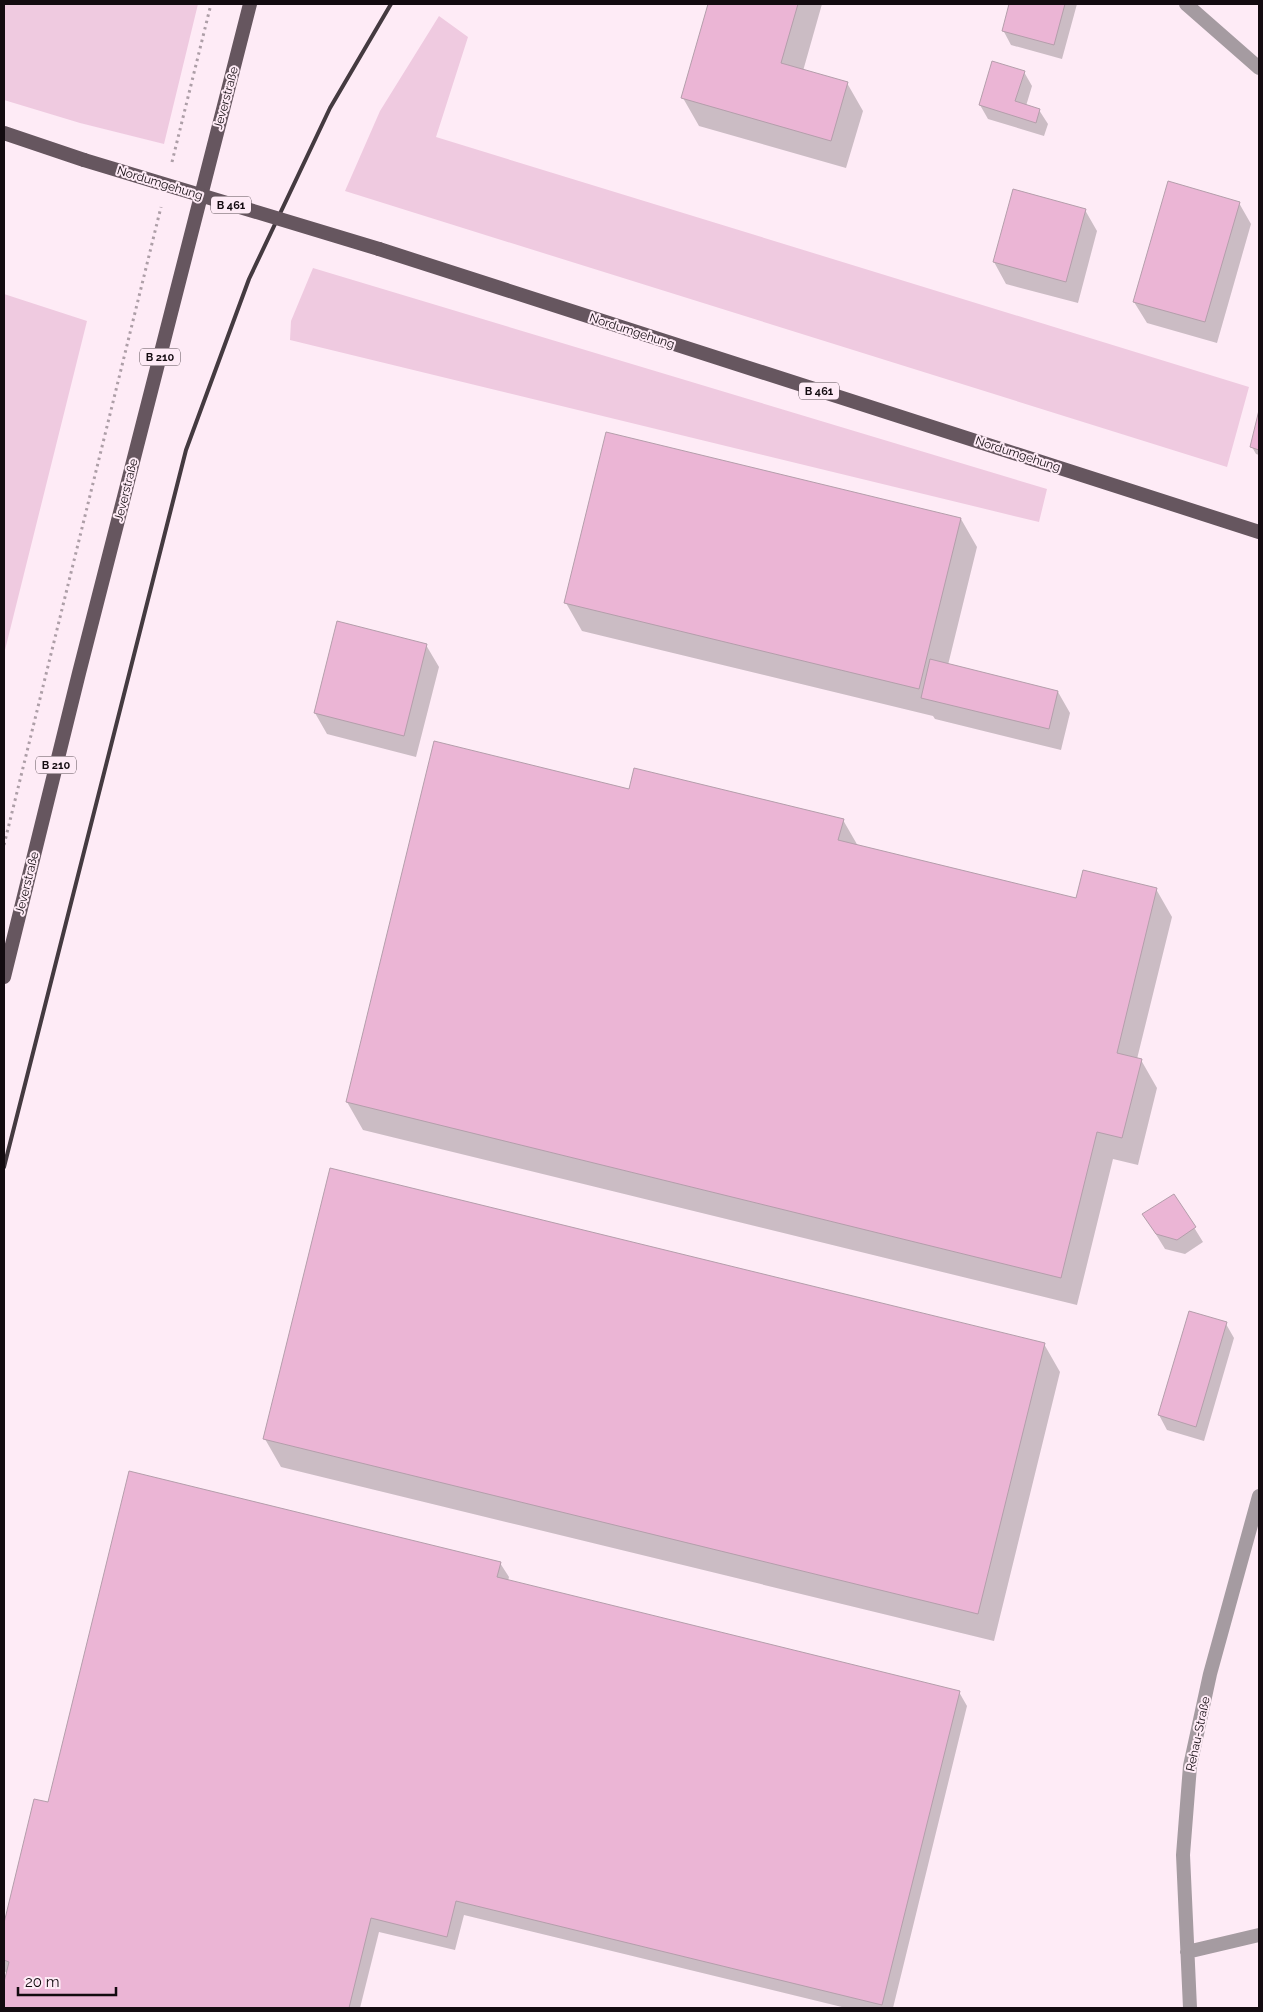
<svg xmlns="http://www.w3.org/2000/svg" width="1263" height="2012" viewBox="0 0 1263 2012" font-family="Raleway,sans-serif">
<style>
.green{fill:#efcae0}
.shadow{fill:#0003}
.building{fill:#ebb5d5;stroke:#b49eab}
.lines{fill:none;stroke-linecap:round;stroke-linejoin:round}
.path{stroke:#ad9ea7;stroke-width:3;stroke-dasharray:2.5 4;stroke-linecap:butt}
.minor{stroke:#a59ba1;stroke-width:14}
.primary{stroke:#66565f;stroke-width:14}
.rail{stroke:#443a40;stroke-width:4}
.primary-bridge{stroke:#66565f;stroke-width:14}
.labels{text-anchor:middle;dominant-baseline:central;stroke-width:4;stroke-linejoin:round;paint-order:stroke}
.shield{fill:#feebf6;stroke:#5a4e55;stroke-width:1}
.shield-label{font-size:11px;font-weight:bold;fill:#130b10}
.street-label{font-size:12px;fill:#130b10;stroke:#feebf6}
</style>
<rect width="100%" height="100%" fill="#feebf6"/>
<path class="green" d="M4 4H198L164 144 80 123 4 100Z
M439 16 468 37 436 137 1249 387 1227 467 345 191 380 111Z
M313 268 1047 489 1039 522 290 340 291 321Z
M4 294 87 321 4 654Z"/>
<path class="shadow" d="M710 4H822L803 71 847 83 863 111 846 168 699 126 683 98Z
M1010 4H1077L1062 59 1011 45 1003 30Z
M1024 72 1032 86 1026 106 1039 110 1048 124 1044 136 988 119 980 105Z
M1239 203 1251 224 1217 343 1147 323 1134 302Z
M1085 210 1097 231 1078 303 1006 284 994 262Z
M1259 415V455L1256 454 1252 447Z
M961 519 977 547 948 665 1058 692 1070 713 1061 750 935 719 933 716 582 631 566 603Z
M426 645 439 667 416 757 327 734 315 713Z
M630 790 843 820 858 846 1077 900 1156 889 1172 917 1137 1059 1141 1060 1157 1088 1138 1165 1113 1159 1077 1305 363 1130 347 1102Z
M1174 1195 1203 1242 1185 1254 1165 1249 1144 1215Z
M1226 1324 1234 1338 1204 1441 1167 1430 1159 1415Z
M1044 1344 1060 1372 994 1641 281 1467 265 1439Z
M500 1563 509 1577 508 1581 959 1692 967 1706 893 2008H846L464 1915 455 1950 379 1932 360 2008H4V1987L7 1973 4 1971V1928L35 1800 49 1804Z"/>
<path class="building" d="M708 4H798L781 63 848 82 831 141 681 98Z
M1009 4H1065L1054 45 1002 31Z
M992 61 1025 71 1015 101 1040 109 1036 123 979 105Z
M1168 181 1240 202 1205 322 1133 302Z
M1013 189 1086 209 1066 282 993 262Z
M1259 410V450L1250 447Z
M606 432 961 518 919 689 564 603Z
M337 621 427 644 404 736 314 713Z
M930 659 1058 691 1049 729 921 698Z
M434 741 629 789 634 768 844 819 838 840 1076 898 1083 870 1157 888 1117 1053 1142 1059 1122 1138 1097 1132 1061 1278 346 1102Z
M330 1168 1045 1343 978 1614 263 1439Z
M1174 1194 1196 1227 1177 1240 1156 1234 1142 1214Z
M1189 1311 1227 1322 1196 1427 1158 1415Z
M129 1471 501 1562 497 1577 960 1691 882 2005 456 1901 447 1937 371 1918 349 2008H4V1982L9 1962 4 1960V1923L34 1799 48 1802Z"/>
<g class="lines">
<path class="path" d="M172 162 211 4
M4 845 161 207"/>
<path class="minor" d="M1186 4 1259 68
M1187 1952 1259 1935
M1190 2008 1183 1855 1190 1766 1210 1674 1259 1496"/>
<path class="primary" d="M4 133 84 160
M379 249 1259 532
M4 977 79 673 250 4"/>
<path class="rail" d="M4 1167 186 450 249 279 330 108 391 4"/>
<path class="primary-bridge" d="M84 160 379 249"/>
</g>
<g class="labels">
<g class="shield">
<rect x="211" y="196.5" width="40" height="17" rx="4"/>
<rect x="140" y="348.5" width="40" height="17" rx="4"/>
<rect x="799" y="382.5" width="40" height="17" rx="4"/>
<rect x="36" y="756.5" width="40" height="17" rx="4"/>
</g>
<g class="shield-label">
<text x="231" y="205">B 461</text>
<text x="160" y="357">B 210</text>
<text x="819" y="391">B 461</text>
<text x="56" y="765">B 210</text>
</g>
<g class="street-label">
<text transform="translate(226 98) rotate(-75)">Jeverstraße</text>
<text transform="translate(160 183) rotate(17)">Nordumgehung</text>
<text transform="translate(632 331) rotate(18)">Nordumgehung</text>
<text transform="translate(1018 454) rotate(18)">Nordumgehung</text>
<text transform="translate(126 490) rotate(-76)">Jeverstraße</text>
<text transform="translate(27 883) rotate(-76)">Jeverstraße</text>
<text transform="translate(1198 1734) rotate(-78)">Rehau-Straße</text>
</g>
</g>
<rect width="1263" height="2012" fill="none" stroke="#130b10" stroke-width="10"/>
<path d="M18 1987v8h98v-8" fill="none" stroke="#130b10" stroke-width="2.5"/>
<text x="25" y="1987" font-size="15" fill="#130b10" stroke="#feebf6" stroke-width="4" paint-order="stroke">20 m</text>
</svg>
